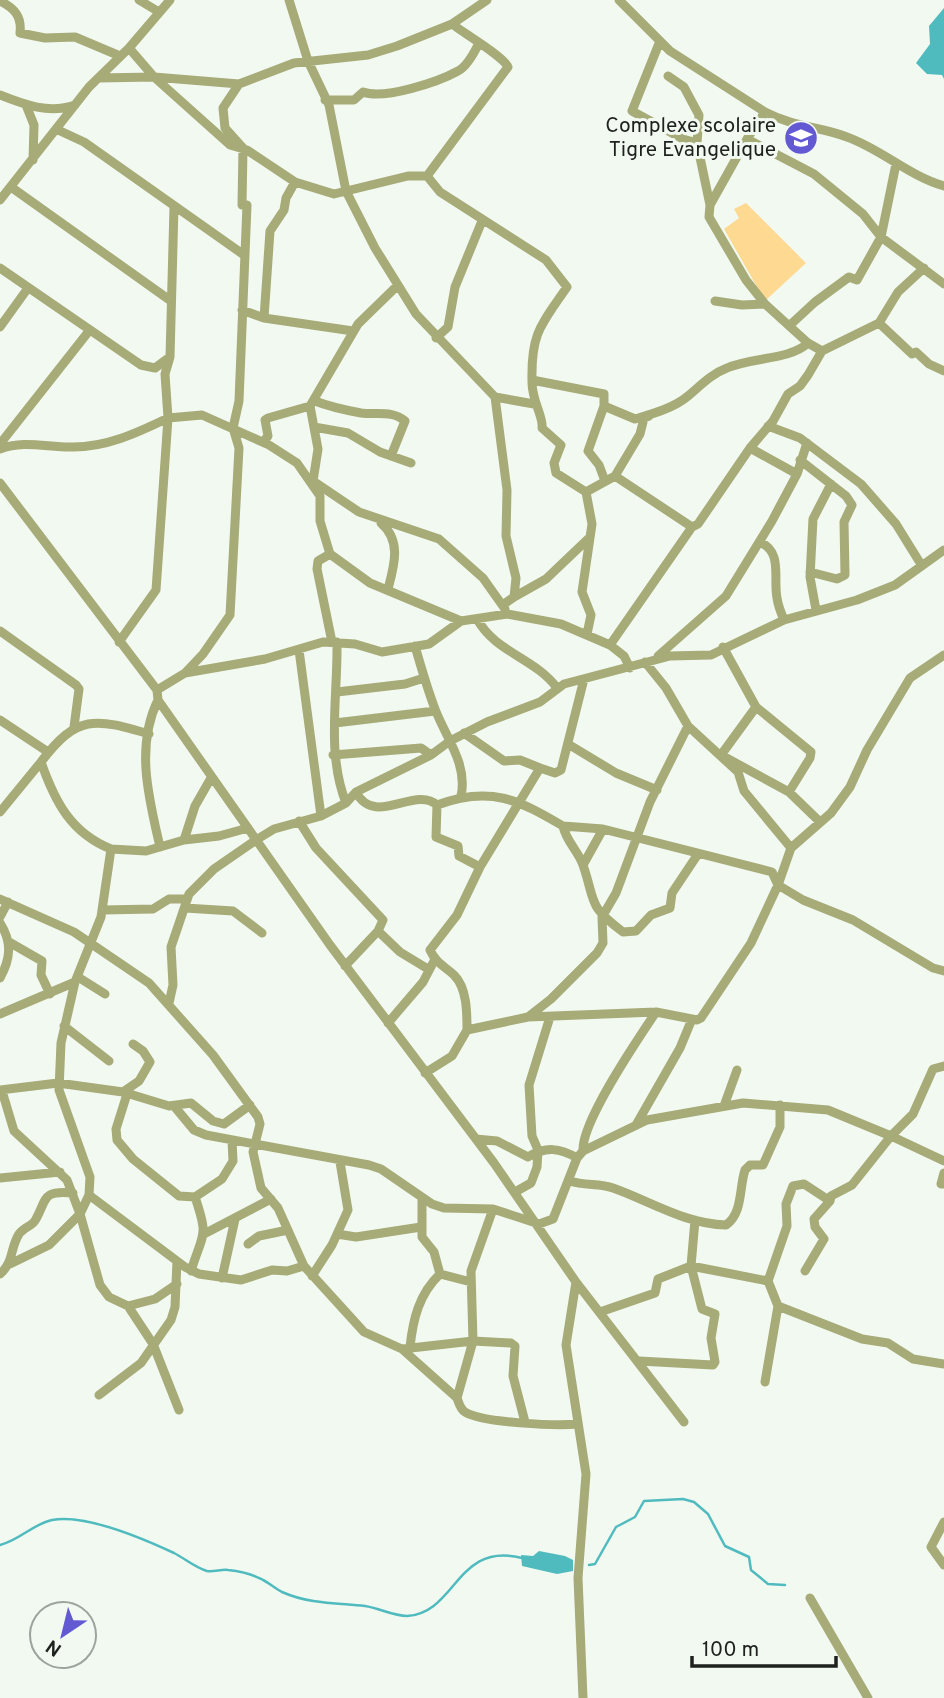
<svg xmlns="http://www.w3.org/2000/svg" width="944" height="1698" viewBox="0 0 944 1698" font-family="Overpass,sans-serif">
<style>
.green{fill:#fdd992}
.water{fill:#50bbbe}
.lines{fill:none;stroke-linecap:round;stroke-linejoin:round}
.stream{stroke:#50bbbe;stroke-width:2.5}
.minor{stroke:#a6ab77;stroke-width:9}
.labels{text-anchor:middle;dominant-baseline:central;stroke-width:6;stroke-linejoin:round;paint-order:stroke}
.poi-label{font-size:21px;fill:#1e211e;stroke:#f2f9f1;text-anchor:end}
</style>
<rect width="100%" height="100%" fill="#f2f9f1"/>
<path class="green" d="M746 203 806 263 765 301 724 229 739 218 734 209Z"/>
<path class="water" d="M944 8V79L942 75 927 74 916 63 930 44 929 26Z
M539 1551 565 1556 573 1560V1571L557 1574 522 1566 521 1555 533 1556Z"/>
<g class="lines">
<path class="stream" d="M0 1545C20 1540 33 1524 52 1520 85 1514 144 1539 174 1553 184 1558 196 1568 207 1571 214 1572 222 1569 228 1570 238 1571 251 1574 259 1578 267 1581 274 1588 282 1592 309 1604 336 1603 365 1606 379 1608 393 1616 407 1616 457 1613 456 1541 522 1558
M589 1565 595 1564 616 1527 635 1517 644 1501 683 1499 694 1502 708 1514 725 1546 749 1557 751 1570 768 1584 785 1585"/>
<path class="minor" d="M139 0 159 12
M289 0 308 61 329 105 346 191 375 248 416 314 495 397 507 490 506 536 516 578 514 597 504 604
M619 0 670 51 765 112 747 139 814 174 863 214 881 237 944 284
M0 1C14 8 22 16 20 33L45 38 75 37 120 56
M660 41 632 111 683 139 697 143
M129 48 154 77 230 145 247 150 295 182 334 194 408 176H427
M668 76 684 87 699 115 697 143 710 205 709 217 746 280 765 304 808 343 822 351
M98 78 154 77 239 84 294 63 368 55 397 46 452 24 487 0
M0 95C25 105 49 114 75 105
M325 100H354L363 92C384 100 438 82 458 71 466 67 474 53 478 45
M26 105 34 125 33 160
M765 112C796 128 818 126 847 137 881 149 909 176 944 186
M58 130 84 142 244 255
M427 176 440 192 546 260 567 287C541 325 531 333 532 380L604 394V406L635 419C652 414 674 408 688 396 700 386 711 374 727 368 752 357 790 360 808 343
M427 176 508 67C503 56 465 34 452 24
M295 182 286 198 284 210 270 231 264 318 353 331
M11 187 171 301
M0 200 89 87 129 48 170 0
M710 205 747 139
M174 207 170 357 165 374 168 418 202 415 269 445 297 463 320 496V521L330 554 370 583 461 621 507 614 561 624 610 645 624 656 630 668
M0 268 141 365 155 368 170 357
M715 301 742 305 765 304
M242 310 264 318
M879 323 912 354 916 352 929 364 944 371
M789 326 815 302 849 277 857 280 881 237 896 164
M0 327 28 288
M436 338 448 327 455 287 482 221
M532 380C531 400 544 417 542 428L561 445 554 463 556 473 586 492
M495 397 534 404
M315 401C330 407 345 410 361 413 377 415 392 410 405 421L391 456
M310 406 318 449 313 481
M604 406 588 451 599 465 605 481
M768 426 800 438 861 484 896 524 922 566
M314 427 348 433 380 452 411 463
M263 442 268 436 265 420 268 418 310 406 358 324 398 285
M0 444 89 331
M750 448 797 474
M0 449C23 440 46 447 70 447 105 448 137 433 168 418
M800 460 846 496 852 505 844 522 845 575 837 579 810 572
M615 476 692 527
M0 483 157 690 158 700 330 945 494 1163 576 1282 566 1345 586 1474 578 1578 583 1698
M316 483 359 512 439 539 483 578 505 609
M381 523C402 541 394 566 388 589
M760 542C783 552 773 578 777 598 778 605 781 613 784 620
M330 554 318 561 317 569 332 642
M514 597 546 579 588 539
M816 610 810 577 813 519 831 484
M477 619C496 653 535 658 557 688
M0 631 76 685 79 689 74 727
M587 634 591 615 582 592 592 524 586 492 615 476 640 434 644 418 649 416
M119 642 156 590 168 418
M337 642C338 696 326 752 346 803
M610 645 692 527 698 524 750 448 773 421 788 394 800 386 808 375 822 351 879 323 898 292 924 268
M415 646C421 667 427 688 435 709 446 738 468 764 461 796
M723 647 756 707 721 755 789 792 820 822
M299 650 321 816
M658 656 726 596 772 521 797 474 807 443
M645 662 666 688 688 726 738 772 744 791 791 848
M185 673 203 654 230 615 239 448 233 428 239 401 247 205H242L243 148 225 128 223 108 239 84
M157 690 185 673 265 659 323 642 355 644 382 652 429 644 461 621
M337 692 405 684 424 678
M158 700C135 747 149 799 160 847
M756 707 811 752 810 758 789 792
M0 720 48 752
M335 723 435 711
M464 733 504 761 520 760 540 768
M568 744 616 773 657 790
M333 755 421 748 431 755
M356 792C375 828 415 785 437 805 490 785 519 800 563 826 566 841 578 851 583 865 596 903 587 905 623 932L636 931 651 915 670 908 672 893 698 854
M437 805 436 837 458 846 459 856 480 867
M0 812 41 762
M299 821 316 848 383 920 378 931 345 966
M563 826 603 829 772 872 778 885 803 900 853 920 933 968 944 971
M184 840 219 836 248 828
M111 849C71 833 55 802 41 762 77 714 95 718 149 734
M583 865 603 829
M0 899 74 932 149 983 213 1055 258 1117 260 1124 253 1152 261 1188 278 1208 304 1266 364 1332 402 1349 473 1341 511 1343 515 1346 513 1376 525 1422
M185 908 233 911 262 933
M103 910 153 909 169 899H186
M0 917 8 902
M0 923C12 942 11 958 0 978
M378 931 400 952 428 969
M9 942 42 961 41 975 50 994
M78 977 105 994
M169 1003 173 985 171 947 189 894 214 869 256 840 274 829 321 816 346 803 356 792 431 755 450 741 487 722 540 702 564 684 670 656 711 655 784 620 857 600 895 585 944 550
M0 1014 75 982
M528 1017 656 1012 697 1020 701 1018 751 943 778 885 791 848 831 813 850 787 867 750 910 678 944 655
M388 1023 423 982 434 961
M64 1026 109 1061
M467 1030C467 1012 467 988 454 975 444 966 436 963 430 950L457 915 480 867 540 768 555 773 561 770 584 679
M425 1073 452 1056 467 1030 528 1017 551 999 597 953 603 943 602 917 616 893 650 802 688 726
M0 1090 58 1083 123 1092 169 1106 191 1103 213 1121 224 1124 250 1105
M2 1091 14 1131 67 1180 80 1214 49 1245 10 1264
M123 1092 139 1081 150 1062 143 1051 133 1044
M127 1094 116 1129 117 1140 133 1159 179 1196 195 1197 222 1179 233 1161 232 1140
M174 1106 194 1130 206 1135 369 1165 381 1169 432 1204 444 1208 493 1209 539 1224 553 1219 577 1158 583 1151 647 1120 743 1103 828 1110 891 1136 913 1114 933 1069 944 1066
M724 1106 737 1070
M636 1125 680 1048 692 1019
M476 1139 497 1141 528 1157C546 1146 560 1148 577 1158
M583 1151C581 1122 638 1039 656 1012
M944 1173 941 1184H944
M0 1178 60 1172
M570 1181C585 1186 599 1183 613 1188 650 1201 685 1224 726 1225 743 1213 739 1188 745 1170L750 1165H763L780 1127V1105
M515 1192 531 1183 537 1167 538 1150 532 1136 529 1085 550 1017
M89 1195 185 1267 199 1274 241 1280 272 1270 287 1271 304 1266
M204 1234 271 1199
M337 1234 356 1237 421 1227
M248 1244 259 1236 288 1230
M191 1271C203 1232 209 1238 195 1197
M805 1271 824 1239 815 1227 814 1219 830 1201
M0 1274C14 1262 10 1248 19 1234 24 1227 33 1226 36 1219 47 1199 42 1190 73 1193
M440 1274 471 1282
M312 1276 332 1245 348 1210 340 1162
M222 1278 235 1219
M576 1282 684 1422
M177 1284 155 1299 128 1306 109 1297 100 1285 80 1214 89 1195 90 1177 59 1090 61 1043 75 982 101 917 111 849 146 851 184 840 195 806 211 778
M128 1306 153 1344 179 1410
M778 1306 862 1339 888 1343 913 1359 944 1364
M600 1312 655 1293 658 1279 691 1266 768 1281
M410 1347C413 1319 419 1294 440 1274L434 1252 422 1237V1200
M402 1349 457 1398 473 1341 471 1271 493 1209
M639 1361 713 1365 715 1362 711 1338 715 1314 702 1309 691 1266 695 1220
M765 1382 778 1306 768 1281 787 1226 786 1204 793 1186 804 1184 830 1201 831 1196 852 1185 891 1136 944 1161
M99 1395 141 1363 171 1320 175 1307 177 1261
M457 1398C459 1403 460 1409 465 1412 482 1423 557 1426 578 1424
M944 1522 931 1547 944 1565
M810 1598 868 1698"/>
</g>
<defs>
<g id="school-disc" transform="scale(1.75)"><circle r="9.5" fill="#6359d2" stroke="#f2f9f1"/><path d="M0-5L7-2L0 1L-7-2ZM-4 1L0 2.5L4 1V4Q0 6-4 4Z" fill="#fff"/></g>
</defs>
<g fill-rule="evenodd">
<use href="#school-disc" x="801" y="138"/>
</g>
<g class="labels">
<g class="poi-label">
<text x="776" y="126">Complexe scolaire<tspan x="776" dy="24">Tigre Evangelique</tspan></text>
</g>
</g>
<g transform="translate(63 1635) rotate(215)"><circle r="33" fill="#f2f9f1" stroke="#9da39d" stroke-width="2"/>
<path d="M0-5L12 26L0 18L-12 26Z" fill="#6359d2"/>
<text y="-10" font-size="19" font-weight="bold" text-anchor="middle" fill="#1e211e">N</text>
</g>
<path d="M692 1656v10h144v-10" fill="none" stroke="#1e211e" stroke-width="3.5"/>
<text x="702" y="1656" font-size="21" fill="#1e211e" stroke="#f2f9f1" stroke-width="5" paint-order="stroke">100 m</text>
</svg>
